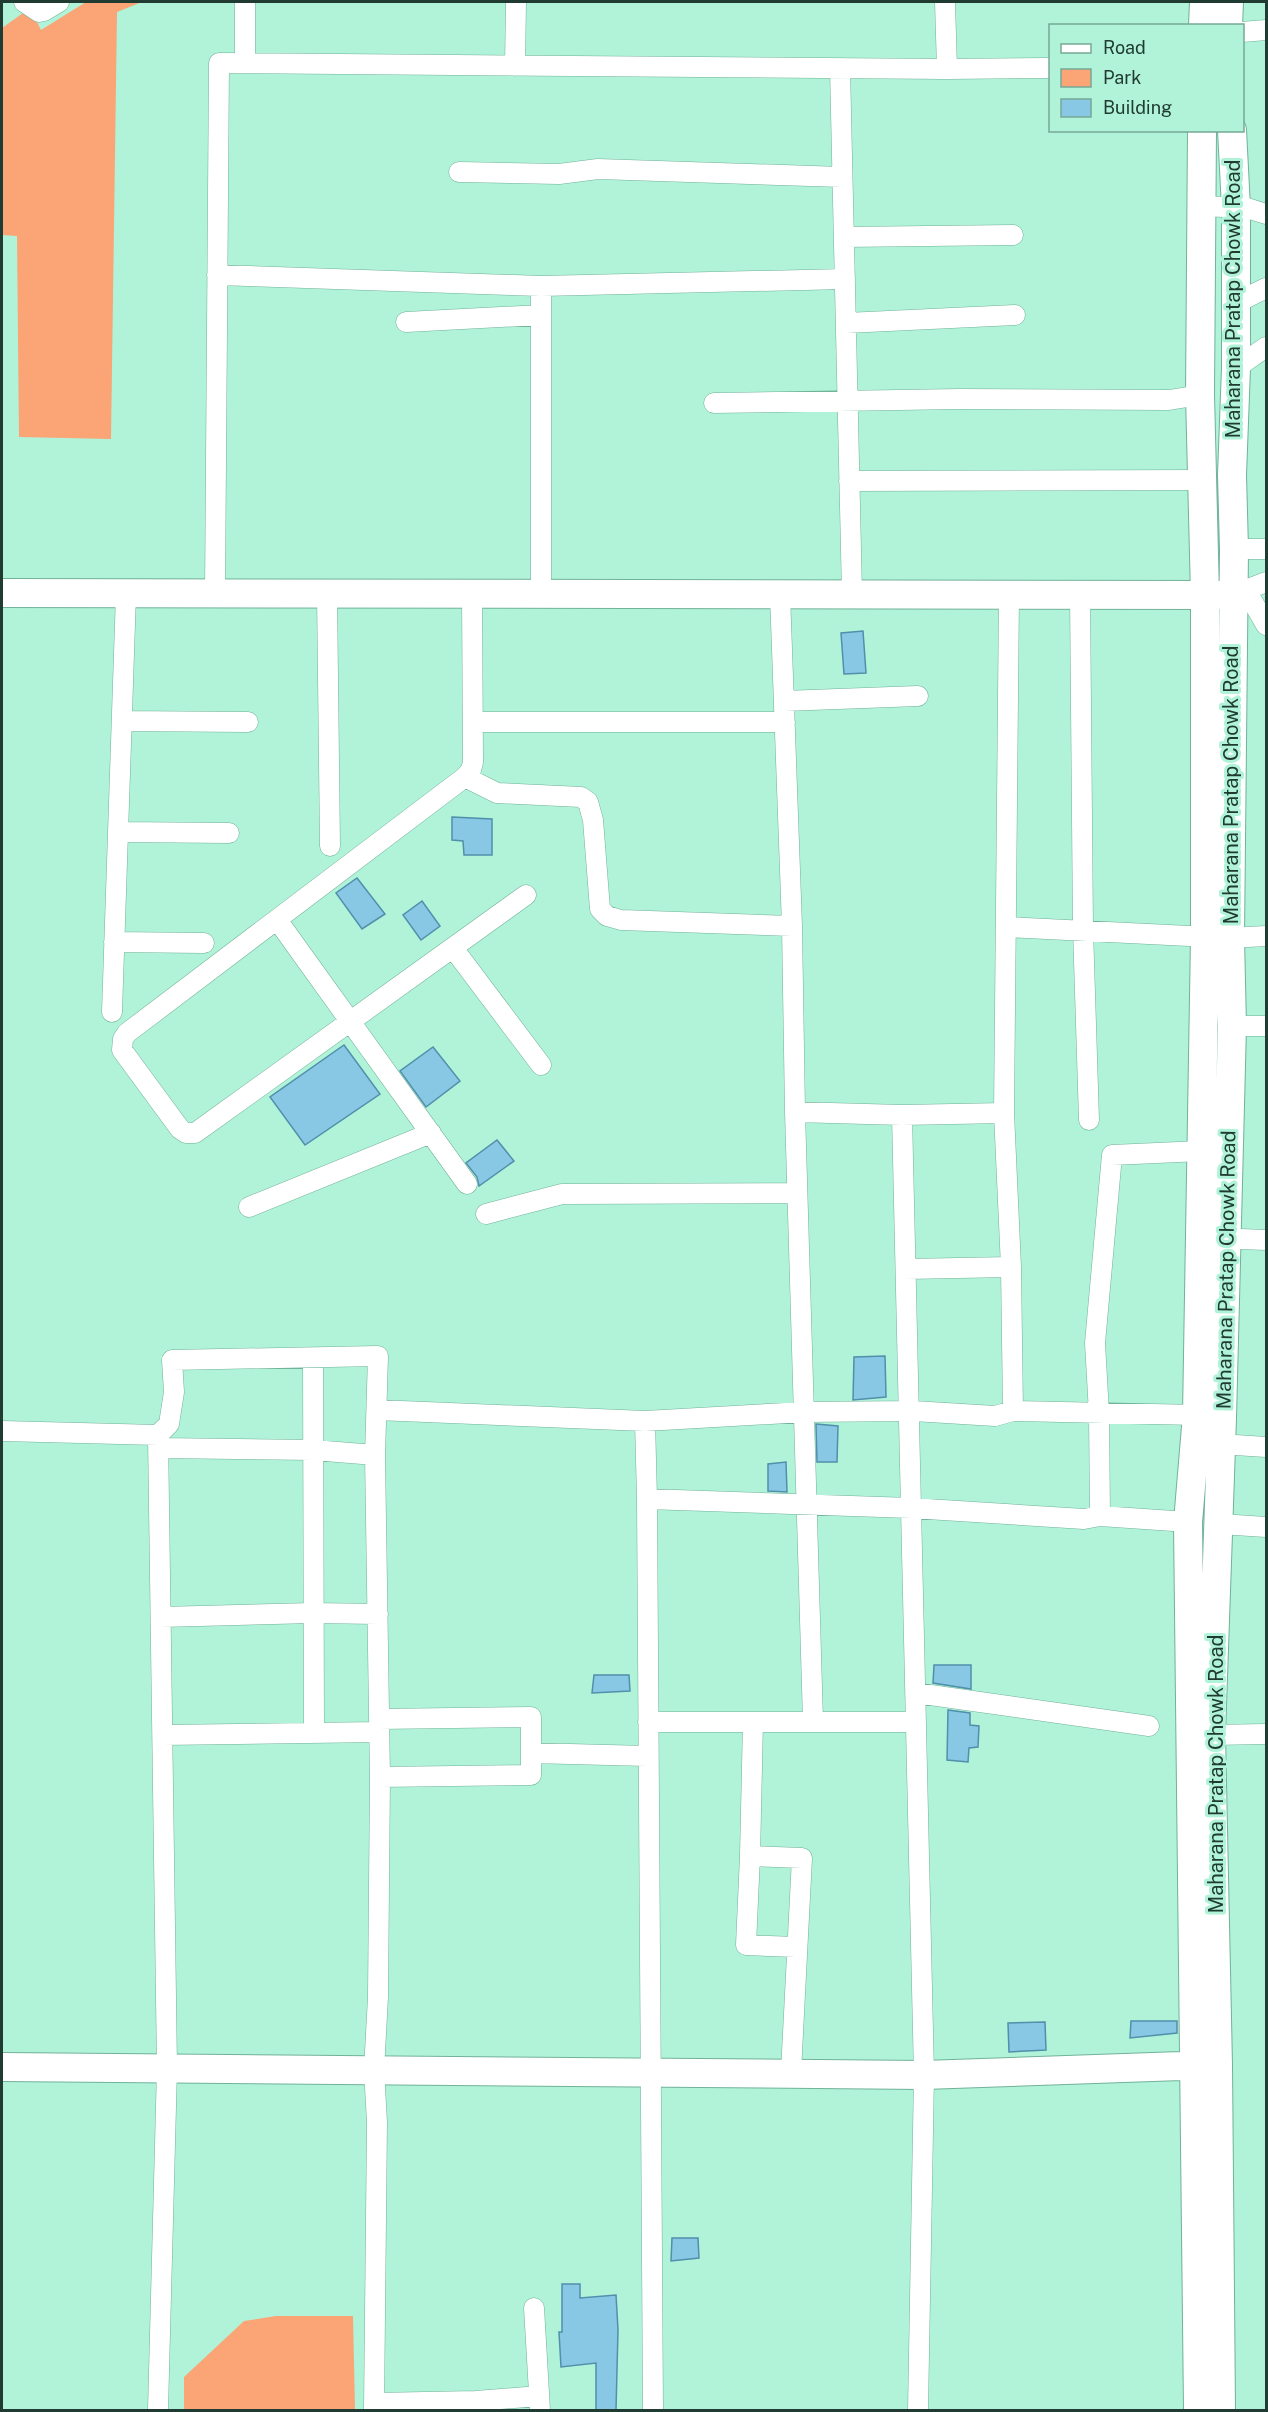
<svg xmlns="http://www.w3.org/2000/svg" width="1268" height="2412" viewBox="0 0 1268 2412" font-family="'Public Sans',sans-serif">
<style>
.green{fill:#fba476}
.building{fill:#89c8e5;stroke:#518faa;stroke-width:1.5}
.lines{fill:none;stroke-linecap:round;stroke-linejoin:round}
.street-casing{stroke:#71b299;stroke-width:21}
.secondary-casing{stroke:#71b299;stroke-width:30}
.street{stroke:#fff;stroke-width:20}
.secondary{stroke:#fff;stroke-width:28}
.labels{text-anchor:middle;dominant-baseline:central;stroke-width:6;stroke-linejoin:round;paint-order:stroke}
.street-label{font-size:20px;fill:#203b31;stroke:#b0f3d9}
</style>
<rect width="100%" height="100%" fill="#b0f3d9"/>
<path class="green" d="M86 2H142L117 12 111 439 19 437 17 236 2 235V28L30 8 41 30Z
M276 2316H353L355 2410H184V2377L244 2321Z"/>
<path class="building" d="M863 631 866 673 844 674 841 633Z
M452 817 492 819V855H464L463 841 452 840Z
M357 878 385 914 362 929 336 893Z
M422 901 440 926 421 940 403 915Z
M344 1045 380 1094 305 1145 270 1097Z
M433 1047 460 1081 426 1107 400 1071Z
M497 1140 514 1161 479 1186 477 1177 466 1163Z
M885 1356 886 1397 853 1400 854 1357Z
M816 1424 838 1426 837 1462H817Z
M786 1462 787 1492 768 1491V1464Z
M934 1665H971V1689L933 1683Z
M594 1675H629L630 1691 592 1693Z
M948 1710 970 1713V1725L979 1726 978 1747 969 1748 968 1762 947 1760Z
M1131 2021H1177V2033L1130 2038Z
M1045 2022 1046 2050 1009 2052 1008 2023Z
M672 2238H698L699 2258 671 2261Z
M562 2284H580V2298L616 2295 618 2330 616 2410H596V2363L561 2367 559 2332H562Z"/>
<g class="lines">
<g class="street-casing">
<path id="street" d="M24 2 39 12 44 11 59 2
M945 2 947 69
M1242 32 1266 30
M245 63V2
M515 66 516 2
M840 68 852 594
M459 172 559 174 598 169 842 177
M1201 206 1247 208 1266 214
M844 237 1013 235
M217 275 541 286
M1236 303 1266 288
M406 322 541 315
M846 323 1015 315
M1236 368 1266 347
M714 403 959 399 1169 400 1200 395
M849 481 1203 480
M1234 549H1266
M1246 590 1266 625
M215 593 219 63 947 69 1050 68
M472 593 473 762 471 770 465 777 127 1033 123 1039 122 1050 180 1129 186 1133H195L526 895
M327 594 330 846
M541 594V286L845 279
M780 594 792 926 795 1112 902 1115 1004 1113 1009 594
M1235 594 1266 582
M1080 595 1083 929 1089 1120
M784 701 918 696
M122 721 248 722
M474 722H785
M465 777 497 793 581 797 588 802 593 820 600 909 607 916 621 920 792 926
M118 832 229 833
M278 921 467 1184
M1006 927 1230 938 1266 936
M114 942 204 943
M453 948 541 1065
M112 1012 126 594
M1232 1026H1266
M795 1112 813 1721
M1004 1113 1011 1267 1013 1411
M902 1115 924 2075 918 2410
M249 1207 431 1133
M486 1214 562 1194 797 1193
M1215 1238 1266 1240
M906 1269 1011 1267
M313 1358 314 1733
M377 1410 645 1421 804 1412 913 1411 995 1416 1013 1411 1197 1415
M645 1421 647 1499 653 2410
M2 1431 158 1435 167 2068 158 2410
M158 1435 169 1424 174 1392 172 1360 378 1356 375 1455 380 1777 378 1997 374 2070 377 2122 374 2410
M1220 1444 1266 1447
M159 1448 313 1450 375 1455
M647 1499 911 1508 1084 1519 1100 1516 1188 1522
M1100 1516 1099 1413 1095 1343 1112 1155 1201 1151
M1220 1524 1266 1527
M161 1617 313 1613 378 1614
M916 1693 1149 1726
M379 1719 531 1717V1753
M648 1722H916
M753 1722 750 1856 802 1858 791 2072
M163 1735 379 1732
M1211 1735 1266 1734
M380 1777 531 1775V1753L647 1756
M750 1856 746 1945 796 1947
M534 2308 540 2410
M374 2403 476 2401 539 2396"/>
</g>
<g class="secondary-casing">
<path id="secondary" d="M1203 26 1204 2
M1228 26 1229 2
M2 593 1224 595
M2 2067 924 2075 1210 2065
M1198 2410 1188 1522 1197 1415 1205 937V595L1200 395 1202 130
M1221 2410 1218 2065 1211 1735 1222 1418 1232 1026 1230 938 1234 549 1232 475 1236 368V208L1232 130"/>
</g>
<use href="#street" class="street"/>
<use href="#secondary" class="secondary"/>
</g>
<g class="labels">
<g class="street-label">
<text transform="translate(1233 299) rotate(-90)">Maharana Pratap Chowk Road</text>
<text transform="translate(1231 785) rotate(-90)">Maharana Pratap Chowk Road</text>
<text transform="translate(1226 1270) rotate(-89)">Maharana Pratap Chowk Road</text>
<text transform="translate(1216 1774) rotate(-90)">Maharana Pratap Chowk Road</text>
</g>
</g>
<rect width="1268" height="2412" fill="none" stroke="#203b31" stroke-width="6"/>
<rect x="1049" y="24" width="195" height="108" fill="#b0f3d9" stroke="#76a996" stroke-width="1.5"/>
<rect x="1061" y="44" width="30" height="9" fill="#ffffff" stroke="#76a996" stroke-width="1.5"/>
<text x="1103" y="54" font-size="18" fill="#203b31">Road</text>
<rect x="1061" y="69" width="30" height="18" fill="#fba476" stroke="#76a996" stroke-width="1.5"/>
<text x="1103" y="84" font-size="18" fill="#203b31">Park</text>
<rect x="1061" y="99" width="30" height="18" fill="#89c8e5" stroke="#76a996" stroke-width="1.5"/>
<text x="1103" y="114" font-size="18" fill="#203b31">Building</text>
</svg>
